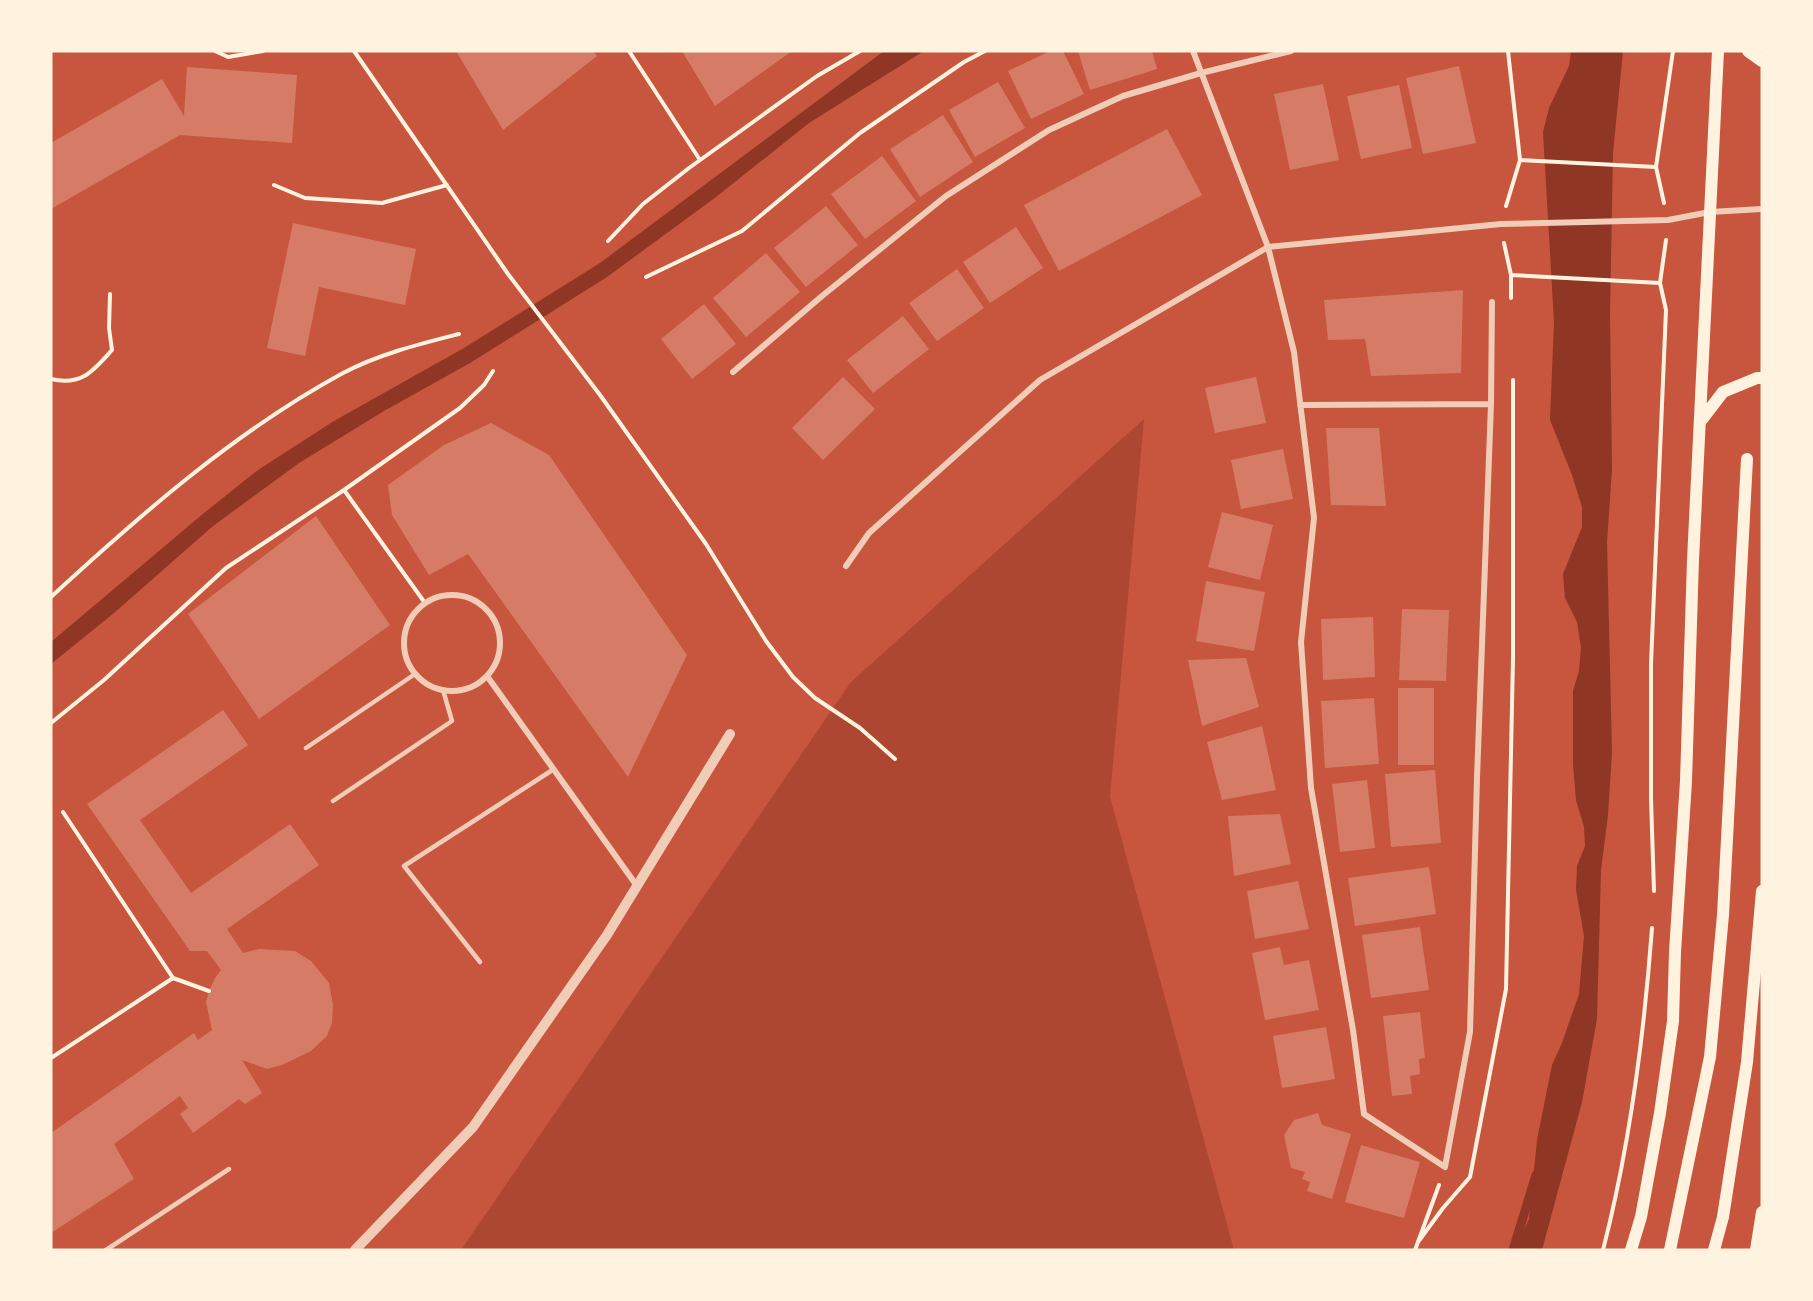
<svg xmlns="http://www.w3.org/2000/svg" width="1813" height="1301" viewBox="0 0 1813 1301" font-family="Montserrat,sans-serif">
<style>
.green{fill:#ae4732}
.water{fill:#8f3625}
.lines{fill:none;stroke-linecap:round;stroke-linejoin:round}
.stream{stroke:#8f3625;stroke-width:9}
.building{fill:#d67c66}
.path{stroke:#fff3e0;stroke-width:4}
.service{stroke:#f1ccb7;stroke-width:4.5}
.minor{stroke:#f1ccb7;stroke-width:6}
.tertiary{stroke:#f1ccb7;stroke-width:10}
.secondary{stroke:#fff3e0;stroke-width:12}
</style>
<rect width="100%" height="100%" fill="#c8553d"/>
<path class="green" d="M1144 419 1110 797 1234 1250H461L851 682Z"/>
<path class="water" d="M884 51H924L809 123 716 197 607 277 470 363 384 411 299 463 213 526 114 613 51 664V642L204 513 258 470 334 421 464 348 600 263Z
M1571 51H1623L1613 153 1610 314 1612 469 1607 542 1612 752 1608 815 1601 870 1597 1019 1582 1102 1542 1250H1514L1529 1219 1537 1140 1552 1065 1562 1043 1579 994 1584 936 1576 890 1577 866 1585 846 1584 827 1576 800 1573 764V691L1579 671 1581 648 1577 622 1565 598 1563 574 1582 527V507L1572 475 1550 420 1554 322 1543 132 1549 108 1569 66Z"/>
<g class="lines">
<path class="stream" d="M1513 1250 1536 1175"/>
</g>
<path class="building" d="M456 51H593L597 56 503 130Z
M682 51H792L715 106Z
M1050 51H1063L1084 94 1031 119 1008 71Z
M1078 51H1152L1157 69 1090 90Z
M1459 66 1476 143 1423 154 1406 78Z
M187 67 297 75 292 143 180 135 51 209V143L162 79 184 116Z
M998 82 1025 128 975 157 949 110Z
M1323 84 1339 160 1290 170 1274 94Z
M1399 85 1412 148 1361 159 1347 96Z
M943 115 973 162 920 197 890 149Z
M1167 129 1202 195 1059 271 1024 205Z
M882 156 916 201 865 239 831 194Z
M826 206 858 245 806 287 774 248Z
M293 223 416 249 405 305 319 287 305 356 267 348Z
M1016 227 1043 268 990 303 963 262Z
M766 253 800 292 746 337 713 298Z
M957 269 984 308 937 341 909 303Z
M1463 290 1461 373 1371 376 1365 339 1328 340 1324 300Z
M704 304 736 344 692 379 661 339Z
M903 316 929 349 873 393 847 360Z
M843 377 875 409 823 460 792 428Z
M1256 377 1266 423 1215 433 1205 388Z
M491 423 549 455 687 655 628 777 468 554 429 575 392 515 388 485 444 445Z
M1326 428H1379L1386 506 1331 505Z
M1283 449 1293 499 1241 509 1231 460Z
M1222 512 1273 525 1260 580 1208 567Z
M316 516 390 625 259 719 188 614Z
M1206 581 1265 592 1254 651 1196 641Z
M1402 609 1449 610 1446 681 1399 680Z
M1373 617 1375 677 1323 680 1321 619Z
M1246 658 1259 707 1202 726 1188 660Z
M1398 688H1434V765H1398Z
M1374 698 1379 764 1325 768 1321 701Z
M223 710 248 745 140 820 191 893 290 824 319 865 227 929 243 953 259 949 295 951 311 961 329 983 333 1005 332 1023 327 1036 311 1051 282 1065 267 1069 242 1060 262 1093 245 1104 239 1099 193 1133 180 1114 188 1108 180 1096 114 1144 134 1179 51 1233V1133L194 1033 198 1040 212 1030 206 1002 209 991 215 978 221 970 207 951H190L87 804Z
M1262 726 1276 790 1222 800 1207 742Z
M1435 770 1441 843 1391 847 1385 774Z
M1367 780 1375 848 1340 852 1332 784Z
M1280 814 1291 864 1234 876 1228 816Z
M1429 867 1436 914 1355 926 1348 878Z
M1298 881 1309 929 1255 939 1247 891Z
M1420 927 1429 990 1371 998 1362 935Z
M1280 947 1284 965 1309 960 1319 1010 1265 1020 1252 953Z
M1420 1012 1425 1058 1419 1059 1420 1074 1410 1076 1412 1094 1392 1096 1383 1016Z
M1326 1027 1335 1079 1282 1088 1273 1036Z
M1318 1113 1322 1125 1351 1134 1332 1199 1307 1191 1310 1182 1302 1179 1305 1172 1291 1168 1284 1135 1294 1120Z
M1361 1145 1420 1162 1404 1218 1345 1202Z"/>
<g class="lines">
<path class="path" d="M215 51 228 57 263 51
M354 51 508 274 600 395 706 544 766 641 793 677 815 698 860 728 895 759
M629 51 700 160
M1520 160 1656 167
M274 185 305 198 382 203 447 185
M1664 203 1656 167 1673 51
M1506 206 1520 160 1508 51
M608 241 643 204 689 168 817 76 860 51
M1504 243 1511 275V298
M1511 275 1660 283
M646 277 742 231 860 133 964 62 985 51
M51 379C82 386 93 371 112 350L109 328 110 294
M344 490 425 603
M51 597C140 515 236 431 343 373 379 354 420 344 459 334
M51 723 104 680 226 568 344 490 460 408 484 385 493 371
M1654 891 1651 799V664L1666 310 1660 283 1666 240
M173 978 209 991
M51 1058 173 978 63 812
M1418 1242 1443 1208 1470 1177 1506 989 1513 658V380
M1415 1250 1439 1185
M1603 1250C1630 1145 1644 1036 1652 928"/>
<path class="service" d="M306 748 415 674
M333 801 452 721 443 690
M480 962 404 866 554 769
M106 1250 229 1169"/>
<path class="minor" d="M1193 51 1268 247 1294 352 1314 518 1301 642 1311 788 1353 1030 1364 1114 1445 1167 1470 1032 1477 778 1491 404 1492 302
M733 372 822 296 946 196 1049 130 1123 96 1201 73 1291 51
M1300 405 1491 404
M846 566 869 533 1040 380 1268 247 1501 224 1668 220 1710 212 1762 209
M404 643a48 48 0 1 1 96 0a48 48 0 1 1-96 0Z
M487 676 637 886"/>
<path class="tertiary" d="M355 1250 473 1127 607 935 730 734"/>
<path class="secondary" d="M1748 51 1762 61
M1700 422 1723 392 1757 378H1762
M1631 1250 1641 1217 1660 1113 1673 1021 1675 952 1686 781 1693 560 1718 51
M1670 1250 1710 1057 1723 915 1747 459
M1714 1250 1723 1217 1747 1062 1762 891
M1756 1250 1762 1212"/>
</g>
<rect width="1813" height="1301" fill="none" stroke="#fff3e0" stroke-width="105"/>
</svg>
